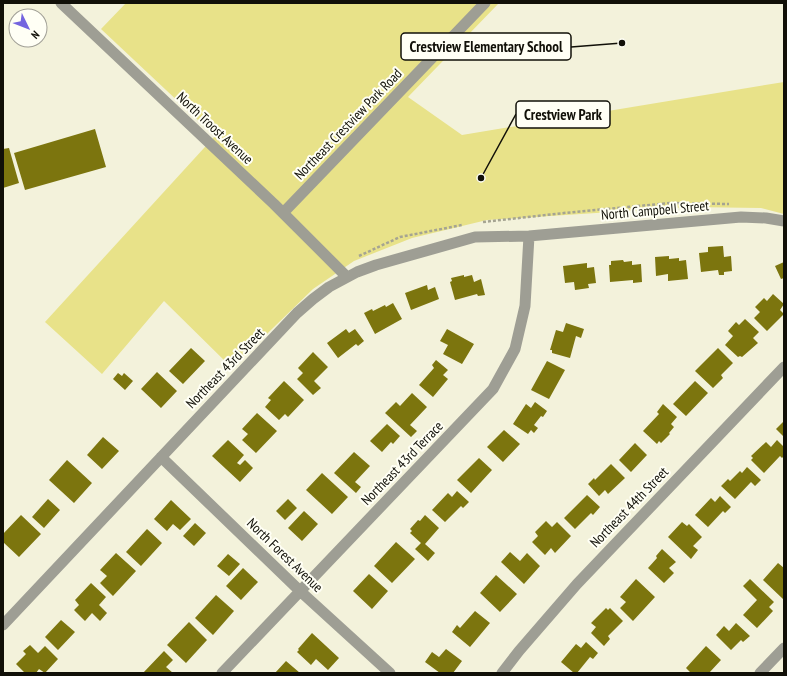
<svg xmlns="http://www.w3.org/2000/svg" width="787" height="676" viewBox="0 0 787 676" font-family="'PT Sans Narrow',sans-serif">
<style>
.green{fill:#e8e289}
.building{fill:#7c750e}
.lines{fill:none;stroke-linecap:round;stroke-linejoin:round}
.path{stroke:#a5a492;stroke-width:2.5;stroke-dasharray:3 2;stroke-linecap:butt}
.minor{stroke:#9e9e94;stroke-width:11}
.labels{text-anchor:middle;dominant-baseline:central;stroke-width:4;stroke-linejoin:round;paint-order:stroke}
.street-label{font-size:14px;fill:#111008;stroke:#fffff5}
.leader{fill:none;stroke:#111008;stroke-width:1.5}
.callout-dot{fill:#111008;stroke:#fffff5;stroke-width:1.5}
.callout{fill:#fffff5;stroke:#111008;stroke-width:1.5}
.callout-label{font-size:15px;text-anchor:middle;font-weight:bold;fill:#111008}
</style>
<rect width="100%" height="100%" fill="#f3f2db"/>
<path class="green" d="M126 3H499L408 97 462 135 784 82V214L761 208 688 207 487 220 412 238 354 261 313 289 232 368 164 301 102 374 45 322 215 136 101 29Z"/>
<path class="building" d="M95 129 106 167 25 190 14 153Z
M9 148 19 183 3 188V149Z
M723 246 724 257 731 256 732 271 724 272V275H719L718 270 701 272 699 253 708 252V247Z
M669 256V259L679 258V261L686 260 688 279 668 281V274L656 276 655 257Z
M623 260 624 262 632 261V265L641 264 642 282 633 283V280L610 282 609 265H611V261Z
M784 262V278L781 279 775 266Z
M587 263V268L594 267 596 283 588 284 589 288 575 290 574 282 565 283 563 266Z
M464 275V277L472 275 474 282 481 279 485 295 478 296 477 294 455 300 450 282 452 281 451 278Z
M427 285 428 290 435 287 439 299 411 310 405 293Z
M773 294 784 304 780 310 784 314 767 331 754 318 760 312 755 307 764 298 767 301Z
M393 303 402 319 375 334 364 313 372 309 373 311 385 305 386 307Z
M745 319 759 332 753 338 758 343 742 357 740 356 738 357 725 345 733 336 728 331 736 322 739 325Z
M566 323 584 329 581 338 576 336 570 358 552 353V350H550L556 330 563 332Z
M346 329 349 333 355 329 364 341 358 346 356 344 338 358 327 343Z
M447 329 474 344 462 364 443 354 448 345 440 341Z
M191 348 205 361 183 384 169 371Z
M718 348 733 363 721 375 723 378 713 388 695 371Z
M313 352 328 367 314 381 321 388 313 395 297 379 303 373 298 368Z
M436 360 448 370 443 375 448 379 433 397 419 385 434 368 432 365Z
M547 361 565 370 549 399 531 390Z
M157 372 177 391 161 408 141 389Z
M118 373 122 376 124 373 133 381 125 390 113 379Z
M284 381 304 400 288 417 285 414 279 420 265 407 271 400 268 398Z
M695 381 708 393 686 416 673 404Z
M412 393 427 407 410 425 417 431 411 437 385 413 396 402 400 406Z
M535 402 547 411 543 417 541 416 534 425 538 428 534 433 531 430 528 434 513 424 526 404 531 408Z
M663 404 677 417 671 424 674 427 669 433 670 434 661 443 659 441 657 444 643 431 659 414 657 412Z
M257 413 277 431 256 453 242 440 248 434 242 429Z
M784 421V437L776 429Z
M387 424 400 436 393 444 391 442 382 452 370 441Z
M504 430 520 444 503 462 487 447Z
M103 437 119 451 102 469 87 455Z
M228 440 244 455 237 463 240 465 245 460 253 468 240 482 212 456Z
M777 440 784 447V456L782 458 780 456 764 473 751 460 753 458 751 456 766 442 771 447Z
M635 443 647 455 631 472 619 460Z
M354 452 370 466 355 482 361 487 356 493 334 473Z
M479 458 492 470 471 493 457 480Z
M67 460 92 483 74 503 49 480Z
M611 464 625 478 608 494 605 490 599 496 588 484 594 478 595 480Z
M747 467 761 480 755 486 751 482 735 499 721 486 728 479 730 481 740 471 742 473Z
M322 473 348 497 332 514 306 490Z
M457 491 469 502 463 508 461 506 445 522 432 510 448 493 452 497Z
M587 495 600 507 593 515 591 513 575 529 564 518Z
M720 496 731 507 725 513 723 511 708 527 695 515 711 498 715 502Z
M48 499 60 510 44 528 32 517Z
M288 499 297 508 285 520 276 511Z
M171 500 191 519 180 530 173 524 167 531 154 519Z
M304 511 318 524 302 541 288 528Z
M21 515 41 534 19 557 3 542V534Z
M425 515 439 528 425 544 435 553 428 561 415 549 421 543 410 533 412 531 410 529 418 520 420 521Z
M546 521 552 527 557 522 571 536 555 553 551 548 545 555 532 542 538 536 535 532Z
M682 522 687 526 689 524 702 537 693 546 698 550 691 559 668 537Z
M195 523 206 533 194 546 183 536Z
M147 529 162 543 141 566 126 552Z
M396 542 415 559 392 583 374 566Z
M662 549 676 562 669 568 674 573 664 583 648 568 657 558 656 556Z
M510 552 520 561 527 553 540 566 524 584 501 562Z
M116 553 136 571 113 596 100 583 107 576 100 570Z
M228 554 240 564 229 576 217 566Z
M778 563 784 568 783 599 763 580Z
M243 568 258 582 241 600 226 586Z
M369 574 388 591 372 609 353 591Z
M496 575 517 594 500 612 480 593Z
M636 579 655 597 633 621 620 608 626 602 620 597Z
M750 579 774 602 769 607 773 611 757 628 743 615 757 600 743 586Z
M91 583 106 597 99 605 107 613 100 621 92 613 85 621 74 610 79 605 75 600Z
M216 595 234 611 213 635 195 618Z
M606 608 608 610 610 608 623 621 608 636 610 639 604 646 591 633 596 627 591 623Z
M475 611 490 623 470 647 452 632 457 625 460 628Z
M61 620 75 632 58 650 45 637Z
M189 622 207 640 186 663 167 645Z
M736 623 750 636 743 642 741 640 731 650 716 635 724 626 729 631Z
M312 633 339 658 328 670 316 659 311 665 297 652 299 650 298 649Z
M586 642 598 653 593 659 590 657 577 673H574L561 662 576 644 581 648Z
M30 645 38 653 45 646 58 659 45 673 39 669 36 673H25L16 664 26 654 23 651Z
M706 646 721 660 709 673H691L686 668Z
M446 649 462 661 453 673H440L425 662 432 652 439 657Z
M164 651 173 660 166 667 173 673H143Z
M286 661 300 673H275Z"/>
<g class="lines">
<path class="path" d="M483 222 564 213 670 203 729 204
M359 256 400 237 462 225"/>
<path class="minor" d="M61 3 274 204 347 277
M283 213 485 3
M161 457 300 591 390 673
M3 625 297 313 313 299 329 287 357 272 376 265 475 237 529 236 741 217 766 218 784 221
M222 673 493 389 515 349 525 306 529 236
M502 673 519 651 577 584 784 367
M760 673 784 648"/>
</g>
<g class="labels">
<g class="street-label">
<text transform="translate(348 124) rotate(-46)">Northeast Crestview Park Road</text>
<text transform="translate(215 128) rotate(43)">North Troost Avenue</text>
<text transform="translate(655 210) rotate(-5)">North Campbell Street</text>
<text transform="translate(225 368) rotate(-46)">Northeast 43rd Street</text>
<text transform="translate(402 463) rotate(-46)">Northeast 43rd Terrace</text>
<text transform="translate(629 507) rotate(-46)">Northeast 44th Street</text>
<text transform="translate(285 555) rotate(44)">North Forest Avenue</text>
</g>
</g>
<path class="leader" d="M622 43L571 47M481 178L516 114"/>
<g class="callout-dot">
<circle cx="622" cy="43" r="4"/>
<circle cx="481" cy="178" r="4"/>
</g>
<g class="callout">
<rect x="401" y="33" width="170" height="27" rx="4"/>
<rect x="516" y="101" width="94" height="27" rx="4"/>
</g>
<g class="callout-label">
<text x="486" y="52">Crestview Elementary School</text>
<text x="563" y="120">Crestview Park</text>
</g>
<rect width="787" height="676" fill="none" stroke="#111008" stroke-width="8"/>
<g transform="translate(28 28) rotate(133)"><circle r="19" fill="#fffff5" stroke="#a09f96"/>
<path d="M0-3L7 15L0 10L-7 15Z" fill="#7464df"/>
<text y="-6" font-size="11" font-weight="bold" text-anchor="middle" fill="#111008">N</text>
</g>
</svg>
